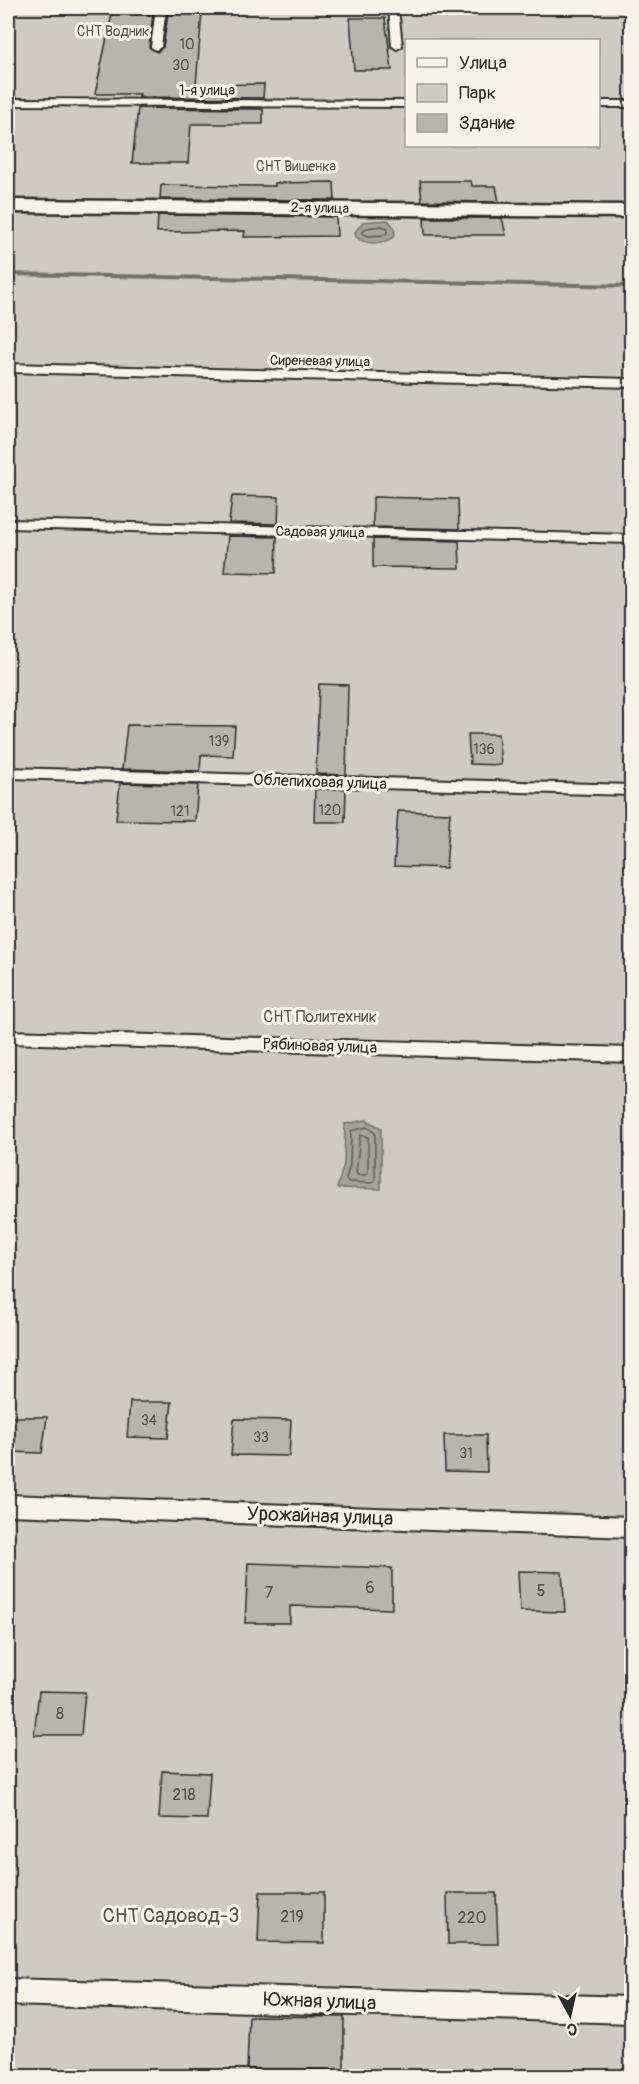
<svg xmlns="http://www.w3.org/2000/svg" width="639" height="2084" viewBox="0 0 639 2084" font-family="Pangolin,sans-serif">
<style>
.green{fill:#cfcbc2;stroke:#7d7b76;stroke-width:1.5;fill-rule:evenodd}
.water{fill:#a4a29a;stroke:#74726e;stroke-width:1.5}
.lines{fill:none;stroke-linecap:round;stroke-linejoin:round}
.shore{stroke:#5b5b57;stroke-width:1.5}
.stream{fill:#74726e;fill-rule:evenodd}
.building{fill:#b8b5ae;stroke:#2b2b2b;stroke-width:1.5}
.lane-casing{stroke:#2b2b2b;stroke-width:4}
.street-casing{stroke:#2b2b2b;stroke-width:5}
.lane{fill:#f7f3e8;fill-rule:evenodd}
.street{fill:#f7f3e8;fill-rule:evenodd}
.labels{text-anchor:middle;dominant-baseline:central;stroke-width:6;stroke-linejoin:round;paint-order:stroke}
.far-park-label{font-size:14px;fill:#545351;stroke:#f7f3e8}
.number-label{font-size:14px;fill:#4e4e4c}
.far-street-label{font-size:14px;fill:#2b2b2b;stroke:#f7f3e8}
.street-label{font-size:16px;fill:#2b2b2b;stroke:#f7f3e8}
.park-label{font-size:16px;fill:#545351;stroke:#f7f3e8}
.near-number-label{font-size:16px;fill:#4e4e4c}
.near-street-label{font-size:20px;fill:#2b2b2b;stroke:#f7f3e8}
.near-park-label{font-size:20px;fill:#545351;stroke:#f7f3e8}
</style>
<rect width="100%" height="100%" fill="#efebe0"/>
<filter id="ink" filterUnits="userSpaceOnUse"><feTurbulence type="fractalNoise" baseFrequency=".0167" numOctaves="2"/><feDisplacementMap in="SourceGraphic" scale="12" xChannelSelector="R" yChannelSelector="G"/><feConvolveMatrix kernelMatrix="1 2 1 2 8 2 1 2 1" color-interpolation-filters="sRGB"/></filter>
<g filter="url(#ink)">
<path class="green" d="M8 8H631V2076H8ZM406 40H598V146H406Z"/>
<path class="water" d="M388 220 394 227 395 236C385 244 366 246 356 237L355 232 363 222Z
M367 1120 381 1128V1189L337 1188 344 1164 345 1124Z"/>
<g class="lines">
<path class="shore" d="M381 226 388 228 386 235 368 236 362 233 366 228Z
M367 1127 375 1133V1181L372 1183 348 1182 346 1179 350 1164 351 1131Z
M360 1135 368 1137V1172L365 1175H358L356 1172Z"/>
<path class="stream" d="M8 272 632 284V288L8 276Z"/>
</g>
<path class="building" d="M202 13 196 85 264 84 263 98 139 97 140 94H95L112 14H153L149 47 157 52 163 47 168 14Z
M350 18H385L392 70H354Z
M138 108 263 109V124H191L188 163H132Z
M420 181H471L472 186H496L499 202 422 201Z
M332 182 334 183 335 200 160 199 161 185 275 186V183Z
M158 215 336 217 337 236 244 237 245 231 157 232Z
M424 218H502L506 235H425Z
M232 496 279 497 278 524 229 523Z
M373 497 458 499 459 529 373 527Z
M228 536 277 537 276 573 224 572Z
M373 539 459 541 460 568 373 567Z
M319 684 348 685 346 775 316 774Z
M127 725 235 726 233 756 201 755 200 771 122 769Z
M468 734H498L501 765 470 764Z
M120 783 198 785 195 821 116 820Z
M315 789H346L345 822H314Z
M398 811 450 813 446 868 394 866Z
M130 1402H172L168 1438 127 1437Z
M8 1417H47L42 1453 8 1452Z
M234 1419 291 1420 289 1456 231 1455Z
M444 1435H486L487 1472 445 1471Z
M248 1563 392 1568V1609L290 1606V1623H245Z
M518 1571 562 1572 565 1612 520 1611Z
M39 1691 85 1692 81 1735H34Z
M162 1771 210 1773 207 1819 159 1818Z
M260 1892H324V1943L258 1942Z
M447 1893H496L498 1944H448Z
M249 2016 344 2017V2070L247 2069Z"/>
<g class="lines">
<g class="lane-casing">
<path id="lane" d="M156 8H166L161 47 156 50 151 47Z
M389 8H398L402 46 397 49 392 46Z
M8 99 406 101V107L8 105Z
M598 101H632V107H598Z
M8 364 632 379V387L8 372Z
M8 520 632 535V543L8 528Z
M8 768 632 785V795L8 778Z
M8 1031 632 1048V1062L8 1043Z
M8 1495 632 1517V1537L8 1515Z
M8 1979 632 1997V2023L8 2005Z"/>
</g>
<g class="street-casing">
<path id="street" d="M8 200 632 205V217L8 212Z"/>
</g>
<use href="#lane" class="lane"/>
<use href="#street" class="street"/>
</g>
</g>
<g class="labels">
<g class="far-park-label">
<text x="113" y="31">СНТ Водник</text>
<text x="296" y="166">СНТ Вишенка</text>
</g>
<g class="number-label">
<text x="187" y="44">10</text>
<text x="181" y="65">30</text>
<text x="219" y="741">139</text>
<text x="484" y="749">136</text>
<text x="330" y="810">120</text>
<text x="180" y="811">121</text>
<text x="149" y="1420">34</text>
<text x="261" y="1437">33</text>
<text x="466" y="1453">31</text>
</g>
<g class="far-street-label">
<text x="207" y="90">1-я улица</text>
<text transform="translate(320 208) rotate(1)">2-я улица</text>
<text transform="translate(320 361) rotate(1)">Сиреневая улица</text>
<text transform="translate(320 532) rotate(1)">Садовая улица</text>
</g>
<g class="street-label">
<text transform="translate(320 782) rotate(2)">Облепиховая улица</text>
<text transform="translate(320 1046) rotate(2)">Рябиновая улица</text>
</g>
<g class="park-label">
<text x="320" y="1017">СНТ Политехник</text>
</g>
<g class="near-number-label">
<text x="370" y="1588">6</text>
<text x="541" y="1591">5</text>
<text x="269" y="1593">7</text>
<text x="60" y="1714">8</text>
<text x="184" y="1795">218</text>
<text x="292" y="1917">219</text>
<text x="472" y="1918">220</text>
</g>
<g class="near-street-label">
<text transform="translate(320 1516) rotate(2)">Урожайная улица</text>
<text transform="translate(320 2001) rotate(2)">Южная улица</text>
</g>
<g class="near-park-label">
<text x="171" y="1915">СНТ Садовод-3</text>
</g>
</g>
<rect width="639" height="2084" fill="none" stroke="#f7f3e8" stroke-width="30"/>
<rect x="15" y="15" width="609" height="2054" fill="none" stroke="#2b2b2b" stroke-width="2" filter="url(#ink)"/>
<rect x="405" y="39" width="195" height="108" fill="#f7f3e8" stroke="#a5a39c" stroke-width="1.5"/>
<rect x="417" y="58" width="30" height="9" fill="#f7f3e8" stroke="#a5a39c" stroke-width="1.5"/>
<text x="459" y="69" font-size="18" fill="#2b2b2b">Улица</text>
<rect x="417" y="84" width="30" height="18" fill="#cfcbc2" stroke="#a5a39c" stroke-width="1.5"/>
<text x="459" y="99" font-size="18" fill="#2b2b2b">Парк</text>
<rect x="417" y="114" width="30" height="18" fill="#b8b5ae" stroke="#a5a39c" stroke-width="1.5"/>
<text x="459" y="129" font-size="18" fill="#2b2b2b">Здание</text>
<g transform="translate(570 2015) rotate(172)" stroke="#f7f3e8" stroke-width="4.5" paint-order="stroke">
<path d="M0-4.5L10 22L0 15L-10 22Z" fill="#2b2b2b"/>
<text y="-9" font-size="16" font-weight="bold" text-anchor="middle" fill="#2b2b2b">С</text>
</g>
</svg>
